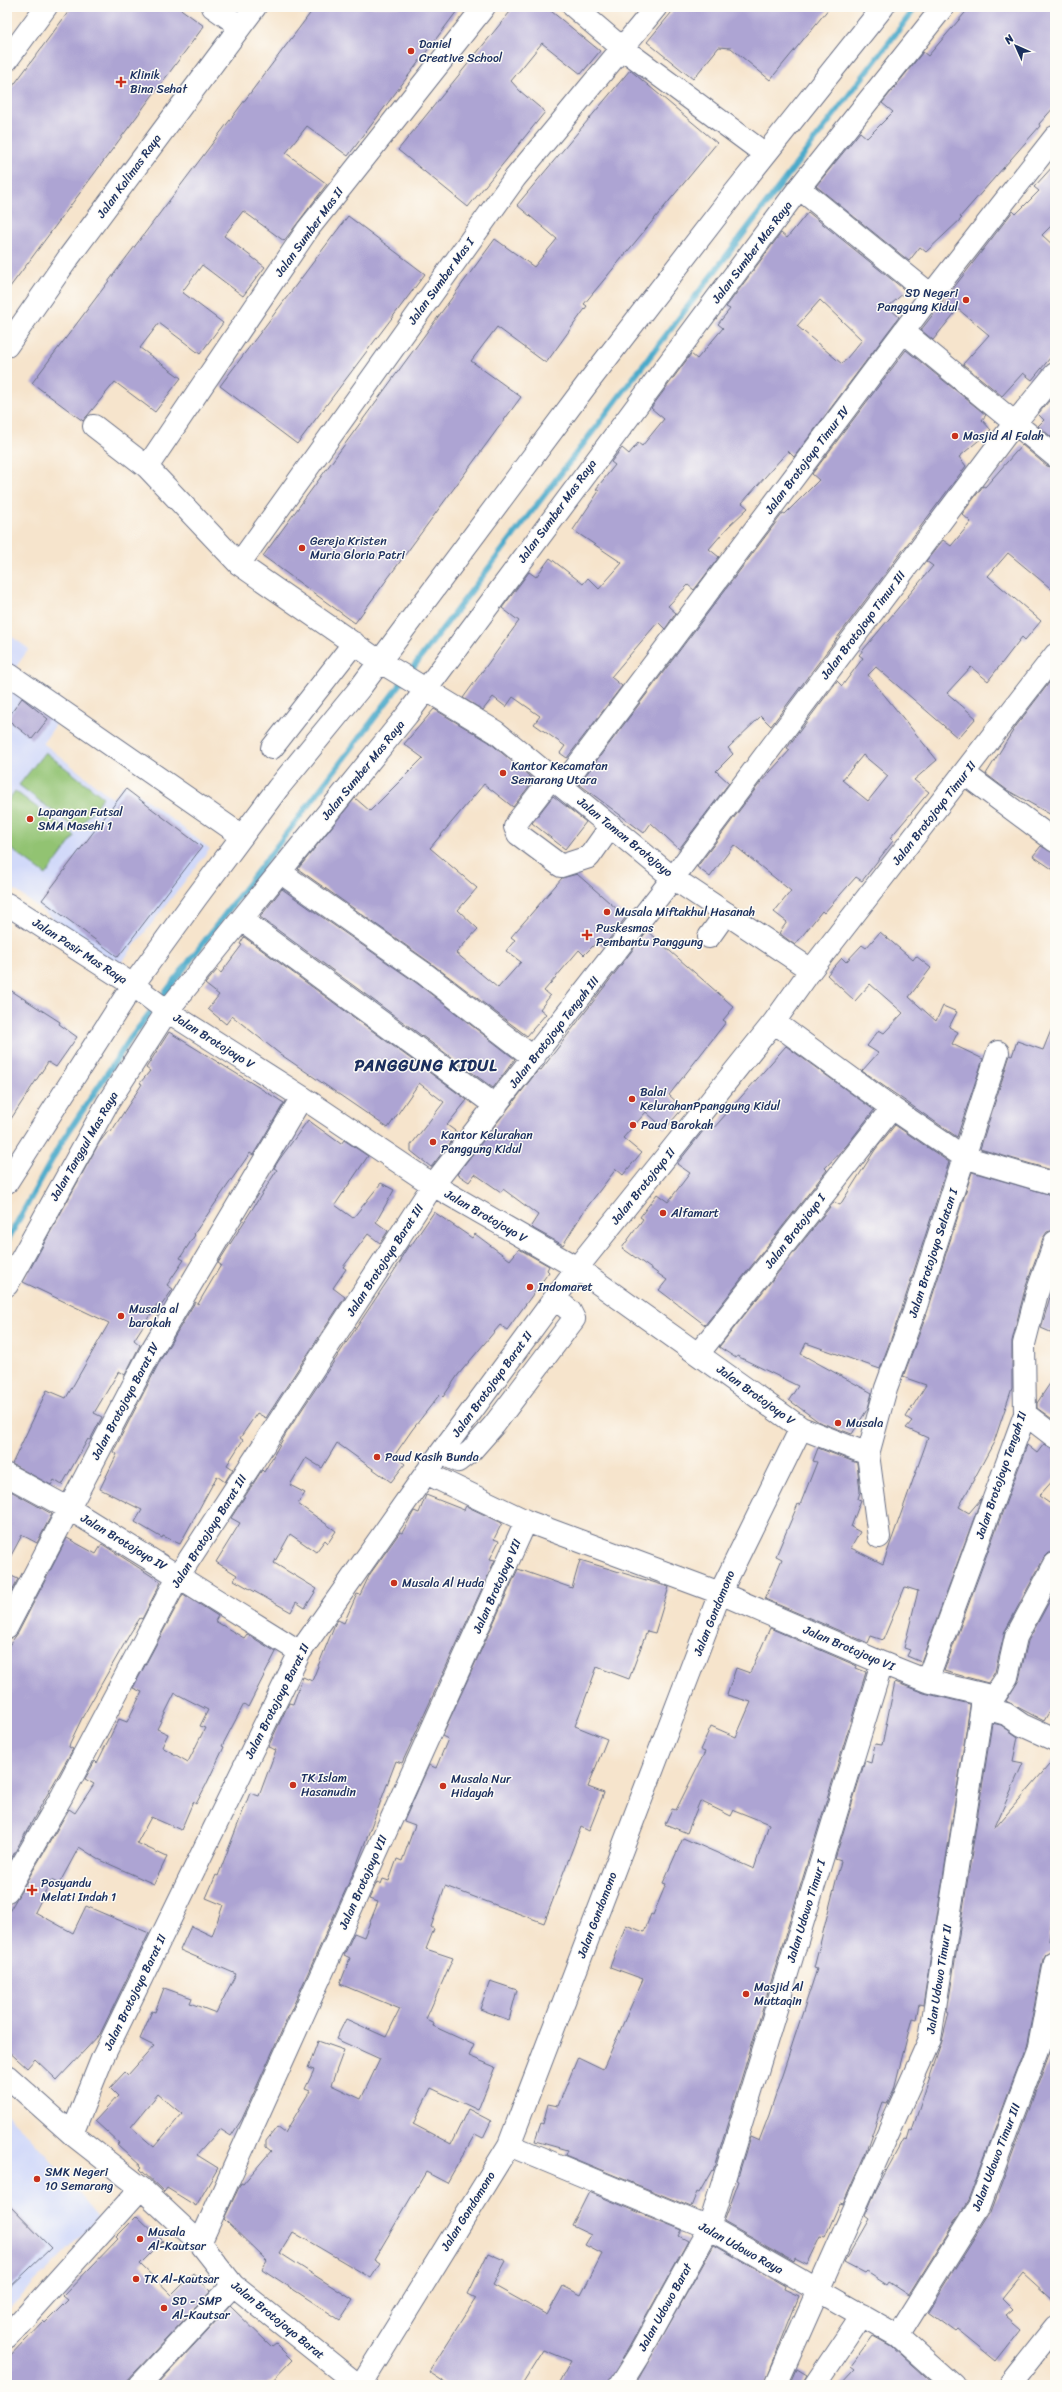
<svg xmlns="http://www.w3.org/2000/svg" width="1062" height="2392" viewBox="0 0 1062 2392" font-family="Sriracha,sans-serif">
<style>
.built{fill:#d1d9f9}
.park{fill:#92c372;stroke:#567968}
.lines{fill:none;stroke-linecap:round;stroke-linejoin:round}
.stream{stroke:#4caaca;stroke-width:6}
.building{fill:#ada4d3;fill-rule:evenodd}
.minor-casing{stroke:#686e84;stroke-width:24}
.minor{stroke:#fff;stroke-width:22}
.poi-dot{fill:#c8321e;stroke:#fdfcf7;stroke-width:1.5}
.labels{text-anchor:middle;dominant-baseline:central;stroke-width:3;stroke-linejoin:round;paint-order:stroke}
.poi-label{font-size:12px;fill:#1b2f5e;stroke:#fdfcf7;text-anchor:start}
.street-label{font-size:12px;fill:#1b2f5e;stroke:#fdfcf7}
.district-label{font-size:16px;font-weight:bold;letter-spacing:1px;fill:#1b2f5e;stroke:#fdfcf7}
</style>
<rect width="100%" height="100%" fill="#fdfcf7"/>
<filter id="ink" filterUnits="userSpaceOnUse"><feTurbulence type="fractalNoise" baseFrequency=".025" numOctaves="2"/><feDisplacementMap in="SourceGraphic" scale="8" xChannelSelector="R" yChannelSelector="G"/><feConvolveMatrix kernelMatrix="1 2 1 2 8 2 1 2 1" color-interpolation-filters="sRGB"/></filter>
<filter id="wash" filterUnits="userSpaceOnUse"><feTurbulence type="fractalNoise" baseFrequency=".012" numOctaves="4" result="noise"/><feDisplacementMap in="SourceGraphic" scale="16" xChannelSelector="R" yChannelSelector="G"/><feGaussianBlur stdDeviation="0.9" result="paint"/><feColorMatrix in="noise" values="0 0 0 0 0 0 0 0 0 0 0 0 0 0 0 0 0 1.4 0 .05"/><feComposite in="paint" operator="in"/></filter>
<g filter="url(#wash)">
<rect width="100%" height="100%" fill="#f6e4cc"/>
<path class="built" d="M7 633 29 649 7 679Z
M7 682 59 720 43 743 112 798 125 783 210 849 117 968 7 884Z
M7 2114 34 2141 99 2217 7 2311Z"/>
<path class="park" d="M45 752 103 797 77 830 19 785Z
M15 791 75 836 46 875 7 846V802Z"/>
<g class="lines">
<path class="stream" d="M7 1241 61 1143 130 1039 916 7"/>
</g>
<g id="blocks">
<path class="building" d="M72 7H178L204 26 7 291V94Z
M315 7H460L348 156 307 126 286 153 327 184 284 241 243 211 224 236 265 267 243 296 202 265 182 292 223 323 200 354 159 323 140 348 181 378 155 412 115 382 83 421 32 383Z
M514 7H546L600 51 581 74 542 43 511 81 520 91 545 112 468 207 398 150Z
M676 7H830L770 80 731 48 719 47 693 79 647 42Z
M970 7H1055V106L1039 124 1040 126 960 217 962 218 926 252 920 247 909 261 816 186 860 132 867 138 893 112 882 103 923 52 928 56Z
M630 70 717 143 584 304 587 306 546 363 497 327 471 361 521 397 355 623 263 556 495 239 534 267 557 239 517 205Z
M1055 164V222L1042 235 1055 247V352L1032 380 1023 373 1002 396 963 364 989 335 958 309 933 340 921 330 1013 211 1016 214 1039 191 1034 187Z
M808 212 906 291 888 307 899 317 794 457 788 451 742 503 748 508 728 527 709 549 719 557 694 590 688 585 668 606 676 613 665 629 658 622 611 677 622 686 567 758 560 753 565 746 534 724 540 716 513 697 506 707 493 697 483 710 463 698 519 621 502 608 529 572 536 577 550 558 583 584 588 578 599 589 622 563 573 530 599 491 596 489 615 465 611 462 622 448 629 454 638 443 642 446 664 419 651 408 691 354 697 359 723 328 718 324 730 309 726 307 781 233 787 238ZM820 300 862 340 842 364 797 326Z
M348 216 425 274 297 444 220 386Z
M906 350 986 415 982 420 991 430 959 457 966 466 771 726 761 716 728 748 733 754 716 771 729 783 679 849 651 823 644 833 579 784 783 513 785 514 819 480 812 474Z
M1055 394V440L1038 426 1044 420 1038 414Z
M1022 445 1047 466 1055 468V592L1008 553 988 576 1041 621 1025 640 1022 637 988 681 971 667 947 693 976 718 958 738 876 667 868 675 937 760 914 780 929 792 890 838 893 841 862 881 856 877 824 913 822 911 795 945 779 933 787 922 774 912 791 891 734 845 710 877 697 867 760 783 790 750 787 748 837 681 842 686 863 658 859 655 933 566 926 561 943 540 951 546 971 522 962 514 983 486 985 487ZM863 755 888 776 868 801 842 780Z
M1052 679 1055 682V817L1007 790 986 774 1016 726Z
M22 698 48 719 32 739 7 719Z
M434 709 489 742 534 780 513 807 484 784 430 848 477 888 458 910 478 929 456 953 498 988 521 962 506 951 515 940 511 937 562 878 577 874 626 917 603 947 597 942 584 955 579 950 544 991 550 996 540 1009 546 1014 527 1036 432 964 298 869 355 798 370 811 423 758 404 744Z
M126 789 202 847 118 957 42 900Z
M553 796 586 822 565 849 532 823Z
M1041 846 1055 853V871L1033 856Z
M282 889 418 984 515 1059 493 1088 260 917Z
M647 931 734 1007 723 1020 726 1022 669 1095 683 1108 665 1129 646 1112 623 1138 641 1153 623 1175 616 1169 584 1211 563 1245 534 1229 531 1226 538 1215 503 1189 501 1192 475 1174 469 1182 457 1174 539 1069 541 1070Z
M880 932 913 960 916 956 931 968 909 997 936 1021 943 1006 957 1012 949 1027 958 1032 952 1044 983 1059 957 1137 862 1071 878 1053 867 1046 879 1030 884 1033 903 1013 870 984 855 1001 827 975 842 958 846 962 862 945 866 948Z
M244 937 467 1100 447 1125 458 1133 431 1167 411 1151V1145L444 1102 419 1083 388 1128 280 1054 232 1016 226 1024 208 1009 219 995 205 984 217 970 221 973 242 945 240 944Z
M7 988 60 1022 59 1024 77 1037 56 1067 48 1062 7 1125Z
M1054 1023H1055V1171L980 1149 1010 1055 1012 1056 1017 1041 1043 1050Z
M169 1032 284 1103 253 1155 250 1153 194 1234 195 1235 180 1258 184 1260 167 1285 173 1289 161 1306 157 1304 134 1340 140 1345 125 1375 119 1371 94 1413 102 1417 90 1440 88 1439 62 1485 54 1480 51 1485 12 1464 47 1390 66 1398 109 1323 23 1282 99 1143 109 1130 111 1132 142 1084 140 1083 150 1071 146 1068Z
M786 1046 874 1110 847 1145 825 1168 827 1170 705 1325 659 1290 667 1280 622 1248 643 1219 640 1217 657 1194 668 1202 690 1173 677 1164 707 1126 712 1130Z
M308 1120 341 1144 344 1140 368 1156 335 1205 353 1218 381 1183 394 1190 376 1222 388 1231 380 1243 368 1234 343 1267 346 1269 333 1288 345 1297 266 1418 257 1413 240 1438 243 1440 227 1465 233 1469 225 1482 217 1476 180 1544 163 1536 162 1538 135 1522 142 1510 100 1489 117 1454 113 1452 161 1359 195 1302 198 1304 221 1265 218 1263 277 1170 274 1168 279 1160Z
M895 1125 949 1162 902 1308 880 1369 806 1343 801 1354 872 1393 868 1408 852 1434 819 1422 789 1400 798 1386 737 1356 736 1358 719 1347 834 1202 840 1205 875 1150Z
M972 1172 1055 1196V1230L1047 1232 1043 1238 1025 1289 1012 1341V1388L994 1442 959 1507 969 1513 981 1499 921 1662 907 1656 910 1650 904 1648 918 1591 905 1587 883 1640 871 1636 868 1643 765 1599 782 1559 776 1556 798 1504 800 1505 817 1462 813 1461 818 1448 857 1463 860 1492 858 1499 861 1500 851 1527 860 1532 851 1548 883 1564 928 1438 906 1428 912 1421 906 1417 926 1385 903 1377 926 1316Z
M434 1212 472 1238 475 1234 510 1260 519 1249 549 1266 547 1270 549 1272 507 1330 500 1325 458 1375 443 1397 440 1394 412 1430 394 1456 405 1464 391 1482 337 1443 322 1468 306 1458 290 1485 305 1493 298 1504 336 1531 328 1543 325 1540 316 1552 290 1534 274 1563 317 1589 305 1608 296 1602 291 1612 234 1580 237 1575 216 1562 240 1523 231 1518 262 1470 264 1472 287 1432 402 1259 401 1258 409 1245 410 1247Z
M1055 1280V1334L1041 1328Z
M1055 1376V1421L1037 1408V1403Z
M1044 1444 1055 1449V1478L1039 1496 1055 1507V1552L1049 1553 1044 1558 1005 1631 995 1672 988 1683 944 1671 1027 1445 1037 1453Z
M7 1489 52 1514 37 1543 22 1535 7 1563Z
M426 1495 464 1510 466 1506 502 1523 494 1539 499 1541 490 1559 495 1560 402 1763 396 1761 355 1869 242 2119 231 2136 220 2129 197 2155 218 2168 196 2206 167 2188 164 2192 140 2169 142 2167 117 2144 119 2143 95 2121 118 2096 110 2088 125 2072 128 2075 154 2046 140 2039 152 2011 155 2012 164 1988 192 1998 190 2003 216 2013 236 1974 180 1950 191 1926 212 1936 223 1905 206 1898 216 1875 218 1876 250 1793 259 1796 276 1750 268 1747 289 1703 293 1704 303 1677 312 1681 335 1624 338 1620 344 1623 357 1594 360 1595 370 1574 400 1532 402 1533 414 1511 419 1513ZM158 2094 182 2114 154 2147 131 2127Z
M67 1538 96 1554 102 1544 161 1582 142 1619 140 1618 131 1632 82 1718 70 1743 69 1747 73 1749 7 1866V1648L18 1633Z
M580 1560 669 1587 655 1633 647 1631 629 1679 597 1667 575 1726 607 1739 588 1787 604 1793 589 1831 581 1827 544 1923 445 1886 431 1927 434 1929 426 1949 453 1958 426 2019 434 2023 433 2026 474 2045 469 2056 495 2067 478 2110 431 2088 413 2124 451 2144 468 2109 491 2121 483 2138 475 2134 447 2183 426 2172 374 2260 380 2264 371 2278 293 2232 280 2253 353 2300 340 2320 262 2269 267 2261 224 2219 241 2183 243 2184 271 2151 266 2147V2141L277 2127 285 2133 310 2091 305 2089 314 2070 308 2068 318 2041 344 2050 331 2085 361 2099 380 2059 336 2039 346 2019 386 2037 400 2009 340 1984 350 1958 344 1955 354 1933 364 1937 378 1902 369 1899 377 1882 381 1884 383 1879 389 1881 397 1859 402 1861 415 1825 404 1821 429 1765 436 1768 448 1739 442 1736 518 1569 572 1588Z
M7 1574 18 1579 7 1600Z
M1055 1591V1702L1044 1721 1006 1701 1019 1680 1028 1641Z
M183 1594 218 1616 215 1621 244 1638 247 1634 276 1652 248 1707 244 1704 222 1746 224 1747 206 1785 196 1804 193 1802 181 1830 151 1817 137 1843 167 1857 154 1884 98 1859 79 1847 59 1884 51 1880 35 1912 73 1933 86 1906 149 1933 100 2034 57 2080 35 2059 27 2068 7 2050V1915L69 1809 75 1813 94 1784 85 1779 95 1761 97 1763 119 1719 127 1722 142 1692 133 1688ZM175 1693 208 1710 200 1726 205 1728 188 1762 162 1747 168 1734 157 1729Z
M770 1628 857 1666 856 1668 866 1672 713 2171 712 2170 699 2193 697 2192 691 2207 565 2155 567 2150 535 2141 541 2123 543 2124 548 2104 558 2106 578 2057 603 2069 643 1979 610 1967 626 1925 644 1932 651 1914 653 1915 666 1884 663 1883 683 1838 754 1869 769 1824 734 1810 731 1816 700 1801 687 1833 665 1824 672 1809 676 1810 705 1752 700 1750 711 1726 736 1737 751 1702 727 1695 736 1668 750 1673Z
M895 1682 924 1693 970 1704V1706L923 2005 919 2004 916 2019 912 2018 894 2089 887 2104 883 2103 865 2154 843 2204 840 2203 825 2237 821 2236 807 2265 795 2259 794 2262 724 2222 739 2181 737 2180 750 2137 759 2141 769 2115 817 1969 814 1968 841 1861 835 1859 865 1761 871 1763 875 1744 882 1745Z
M992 1723 1001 1725 1018 1737 1013 1761 1023 1763 994 1829 1055 1758V1854L1052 1900H1055L1049 1940 1055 1941V1950L1046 1954 1043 1959 1027 2044 968 2201 909 2295 889 2282 887 2285 867 2272 865 2274 844 2263 869 2219 865 2216 876 2190 904 2138 907 2139 910 2129 912 2130 942 2041 949 2013 947 2012Z
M490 1981 517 1990 509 2020 480 2009Z
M1055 2030V2301L1023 2272 1002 2298 1013 2309 1006 2315 1021 2328 995 2361 957 2330 955 2332 928 2312 991 2212 1051 2051Z
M589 2192 682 2230 679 2236 688 2241 608 2385H558L571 2361 544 2350 522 2385H449L429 2372 476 2298 468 2294 488 2253 506 2261 493 2285 547 2315 563 2286 581 2295 602 2254 585 2245 591 2235 572 2226Z
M7 2203 51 2248 7 2290Z
M137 2216 163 2241 140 2264 172 2295 193 2274 211 2291 123 2385H7V2359L43 2321 45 2323 68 2300 63 2296 118 2239 116 2237Z
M714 2245 785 2286 784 2289 799 2296 764 2385H635Z
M230 2306 272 2347 276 2344 292 2360 268 2385H157Z
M873 2336 891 2346 934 2385H840L855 2369 851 2366Z
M797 2369 807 2375 801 2385H790Z"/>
</g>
</g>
<g filter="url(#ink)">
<use href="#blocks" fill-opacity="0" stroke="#686e84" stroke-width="1"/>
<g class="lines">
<g class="minor-casing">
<path id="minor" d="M213 7 240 26
M574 7 622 48 765 154
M7 60 46 7
M799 188 931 295
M904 332 1055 456
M7 346 69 257 255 7
M94 426 147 467 239 564 379 661 496 732 673 878 811 970
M147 467 308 229 484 7
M239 564 515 178 656 7
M10 675 242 836
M272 748 354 643
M965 774 1055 841
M552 777 518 821 515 827 518 834 561 866 589 857 611 826
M562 786 931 295 1055 137
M280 872 425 974 534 1058
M7 904 133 985 167 1011 302 1097 433 1185 577 1268 801 1428 868 1454
M242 920 496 1106
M709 937 726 913
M774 1022 892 1108 964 1157 1055 1184
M7 1182 133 985 196 898 278 788 360 688 590 380 732 196 883 7
M7 1285 107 1104 167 1011 407 715 799 188 943 7
M698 1354 892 1108
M1025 1414 1055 1437
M441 1453 458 1461 471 1451 494 1425 574 1319 570 1311 555 1298
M426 1473 526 1521 720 1593 882 1663 927 1681 994 1697 1007 1677 1016 1637 1055 1564
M7 1475 68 1508 300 1652
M879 1537 868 1454 886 1388 914 1312 998 1052
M7 1627 150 1353 302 1097
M927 1681 1025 1414 1024 1344 1037 1293 1055 1242
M982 1707 1006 1714 1022 1725 1055 1740
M7 1891 62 1796 179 1575 433 1185 673 878 1014 424 1055 374
M7 2076 72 2134 141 2188 200 2243 233 2285 358 2385
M72 2134 102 2059 300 1652 426 1473 577 1268 774 1022 811 970 1055 655
M509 2145 709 2228 898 2336 953 2385
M200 2243 526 1521
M898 2336 979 2207 1039 2047 1055 1962
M7 2337 141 2188
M140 2385 233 2285
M361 2385 509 2145 720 1593 801 1428
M620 2385 640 2353 709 2228 882 1663
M776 2385 930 2039 982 1707V1694
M815 2385 862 2315
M1009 2385 1055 2327"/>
</g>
<use href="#minor" class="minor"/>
</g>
</g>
<g class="poi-dot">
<circle cx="411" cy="51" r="4"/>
<path d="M119 76h4v4h4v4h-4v4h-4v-4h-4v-4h4z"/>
<circle cx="966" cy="300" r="4"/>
<circle cx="955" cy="436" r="4"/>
<circle cx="302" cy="548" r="4"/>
<circle cx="503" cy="773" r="4"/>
<circle cx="30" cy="819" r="4"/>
<circle cx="607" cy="912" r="4"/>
<path d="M585 929h4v4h4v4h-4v4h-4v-4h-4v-4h4z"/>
<circle cx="632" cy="1099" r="4"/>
<circle cx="633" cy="1125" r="4"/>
<circle cx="433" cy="1142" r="4"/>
<circle cx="663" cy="1213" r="4"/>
<circle cx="530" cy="1287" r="4"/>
<circle cx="121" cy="1316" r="4"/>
<circle cx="838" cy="1423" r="4"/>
<circle cx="377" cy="1457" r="4"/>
<circle cx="394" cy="1583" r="4"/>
<circle cx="293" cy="1785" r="4"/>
<circle cx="443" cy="1786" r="4"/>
<path d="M30 1884h4v4h4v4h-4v4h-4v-4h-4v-4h4z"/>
<circle cx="746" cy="1994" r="4"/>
<circle cx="37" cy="2179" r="4"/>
<circle cx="140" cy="2239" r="4"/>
<circle cx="136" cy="2279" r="4"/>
<circle cx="164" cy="2308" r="4"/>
</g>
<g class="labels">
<g class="poi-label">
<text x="419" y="44">Daniel<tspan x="419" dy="14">Creative School</tspan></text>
<text x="130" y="75">Klinik<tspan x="130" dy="14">Bina Sehat</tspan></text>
<text x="958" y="293" text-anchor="end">SD Negeri<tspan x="958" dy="14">Panggung Kidul</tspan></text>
<text x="963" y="436">Masjid Al Falah</text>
<text x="310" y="541">Gereja Kristen<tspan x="310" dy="14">Muria Gloria Patri</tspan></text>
<text x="511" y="766">Kantor Kecamatan<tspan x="511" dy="14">Semarang Utara</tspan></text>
<text x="38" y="812">Lapangan Futsal<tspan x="38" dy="14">SMA Masehi 1</tspan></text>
<text x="615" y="912">Musala Miftakhul Hasanah</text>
<text x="596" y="928">Puskesmas<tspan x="596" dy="14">Pembantu Panggung</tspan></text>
<text x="640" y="1092">Balai<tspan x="640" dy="14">KelurahanPpanggung Kidul</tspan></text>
<text x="641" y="1125">Paud Barokah</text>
<text x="441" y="1135">Kantor Kelurahan<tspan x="441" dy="14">Panggung Kidul</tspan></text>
<text x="671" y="1213">Alfamart</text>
<text x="538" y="1287">Indomaret</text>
<text x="129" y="1309">Musala al<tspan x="129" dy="14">barokah</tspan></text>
<text x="846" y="1423">Musala</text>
<text x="385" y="1457">Paud Kasih Bunda</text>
<text x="402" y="1583">Musala Al Huda</text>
<text x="301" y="1778">TK Islam<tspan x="301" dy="14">Hasanudin</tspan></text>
<text x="451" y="1779">Musala Nur<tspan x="451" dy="14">Hidayah</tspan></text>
<text x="41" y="1883">Posyandu<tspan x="41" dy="14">Melati Indah 1</tspan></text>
<text x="754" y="1987">Masjid Al<tspan x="754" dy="14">Muttaqin</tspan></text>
<text x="45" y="2172">SMK Negeri<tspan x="45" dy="14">10 Semarang</tspan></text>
<text x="148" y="2232">Musala<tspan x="148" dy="14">Al-Kautsar</tspan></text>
<text x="144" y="2279">TK Al-Kautsar</text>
<text x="172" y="2301">SD - SMP<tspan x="172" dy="14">Al-Kautsar</tspan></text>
</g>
<g class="street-label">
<text transform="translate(129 176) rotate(-54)">Jalan Kalimas Raya</text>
<text transform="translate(309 232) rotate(-54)">Jalan Sumber Mas II</text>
<text transform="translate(752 252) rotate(-53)">Jalan Sumber Mas Raya</text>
<text transform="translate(441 281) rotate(-54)">Jalan Sumber Mas I</text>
<text transform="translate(807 460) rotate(-53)">Jalan Brotojoyo Timur IV</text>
<text transform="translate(557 511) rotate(-54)">Jalan Sumber Mas Raya</text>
<text transform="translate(863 625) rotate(-53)">Jalan Brotojoyo Timur III</text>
<text transform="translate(363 770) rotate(-51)">Jalan Sumber Mas Raya</text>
<text transform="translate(934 813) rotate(-52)">Jalan Brotojoyo Timur II</text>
<text transform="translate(625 837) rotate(39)">Jalan Taman Brotojoyo</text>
<text transform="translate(80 951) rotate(33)">Jalan Pasir Mas Raya</text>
<text transform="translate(554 1032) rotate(-52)">Jalan Brotojoyo Tengah III</text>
<text transform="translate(214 1041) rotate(32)">Jalan Brotojoyo V</text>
<text transform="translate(84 1146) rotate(-60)">Jalan Tanggul Mas Raya</text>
<text transform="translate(643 1186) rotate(-51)">Jalan Brotojoyo II</text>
<text transform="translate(486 1216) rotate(30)">Jalan Brotojoyo V</text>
<text transform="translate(795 1231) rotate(-52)">Jalan Brotojoyo I</text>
<text transform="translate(933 1253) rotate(-72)">Jalan Brotojoyo Selatan I</text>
<text transform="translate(385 1260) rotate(-57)">Jalan Brotojoyo Barat III</text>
<text transform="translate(492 1384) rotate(-54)">Jalan Brotojoyo Barat II</text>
<text transform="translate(756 1395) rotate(36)">Jalan Brotojoyo V</text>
<text transform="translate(125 1401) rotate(-62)">Jalan Brotojoyo Barat IV</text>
<text transform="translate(1001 1475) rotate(-71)">Jalan Brotojoyo Tengah II</text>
<text transform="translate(209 1531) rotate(-58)">Jalan Brotojoyo Barat III</text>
<text transform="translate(124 1542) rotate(31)">Jalan Brotojoyo IV</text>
<text transform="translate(497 1586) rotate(-66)">Jalan Brotojoyo VII</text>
<text transform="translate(714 1613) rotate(-68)">Jalan Gondomono</text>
<text transform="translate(849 1648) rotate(23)">Jalan Brotojoyo VI</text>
<text transform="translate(277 1701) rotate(-63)">Jalan Brotojoyo Barat II</text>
<text transform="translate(363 1882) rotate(-66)">Jalan Brotojoyo VII</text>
<text transform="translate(806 1911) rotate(-73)">Jalan Udowo Timur I</text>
<text transform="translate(597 1915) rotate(-69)">Jalan Gondomono</text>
<text transform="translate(939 1979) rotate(-81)">Jalan Udowo Timur II</text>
<text transform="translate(135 1992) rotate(-64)">Jalan Brotojoyo Barat II</text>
<text transform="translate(996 2157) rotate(-69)">Jalan Udowo Timur III</text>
<text transform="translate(468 2211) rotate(-58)">Jalan Gondomono</text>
<text transform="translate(741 2248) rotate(29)">Jalan Udowo Raya</text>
<text transform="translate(665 2307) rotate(-61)">Jalan Udowo Barat</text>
<text transform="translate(278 2320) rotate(39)">Jalan Brotojoyo Barat</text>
</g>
<g class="district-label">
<text x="426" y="1065">PANGGUNG KIDUL</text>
</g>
</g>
<rect width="1062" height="2392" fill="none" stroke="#fdfcf7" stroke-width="24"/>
<g transform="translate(1016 46) rotate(315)" stroke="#fdfcf7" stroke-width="3" paint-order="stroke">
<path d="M0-3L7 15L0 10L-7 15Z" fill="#1b2f5e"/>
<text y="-6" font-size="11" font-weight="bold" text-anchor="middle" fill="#1b2f5e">N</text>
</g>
</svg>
